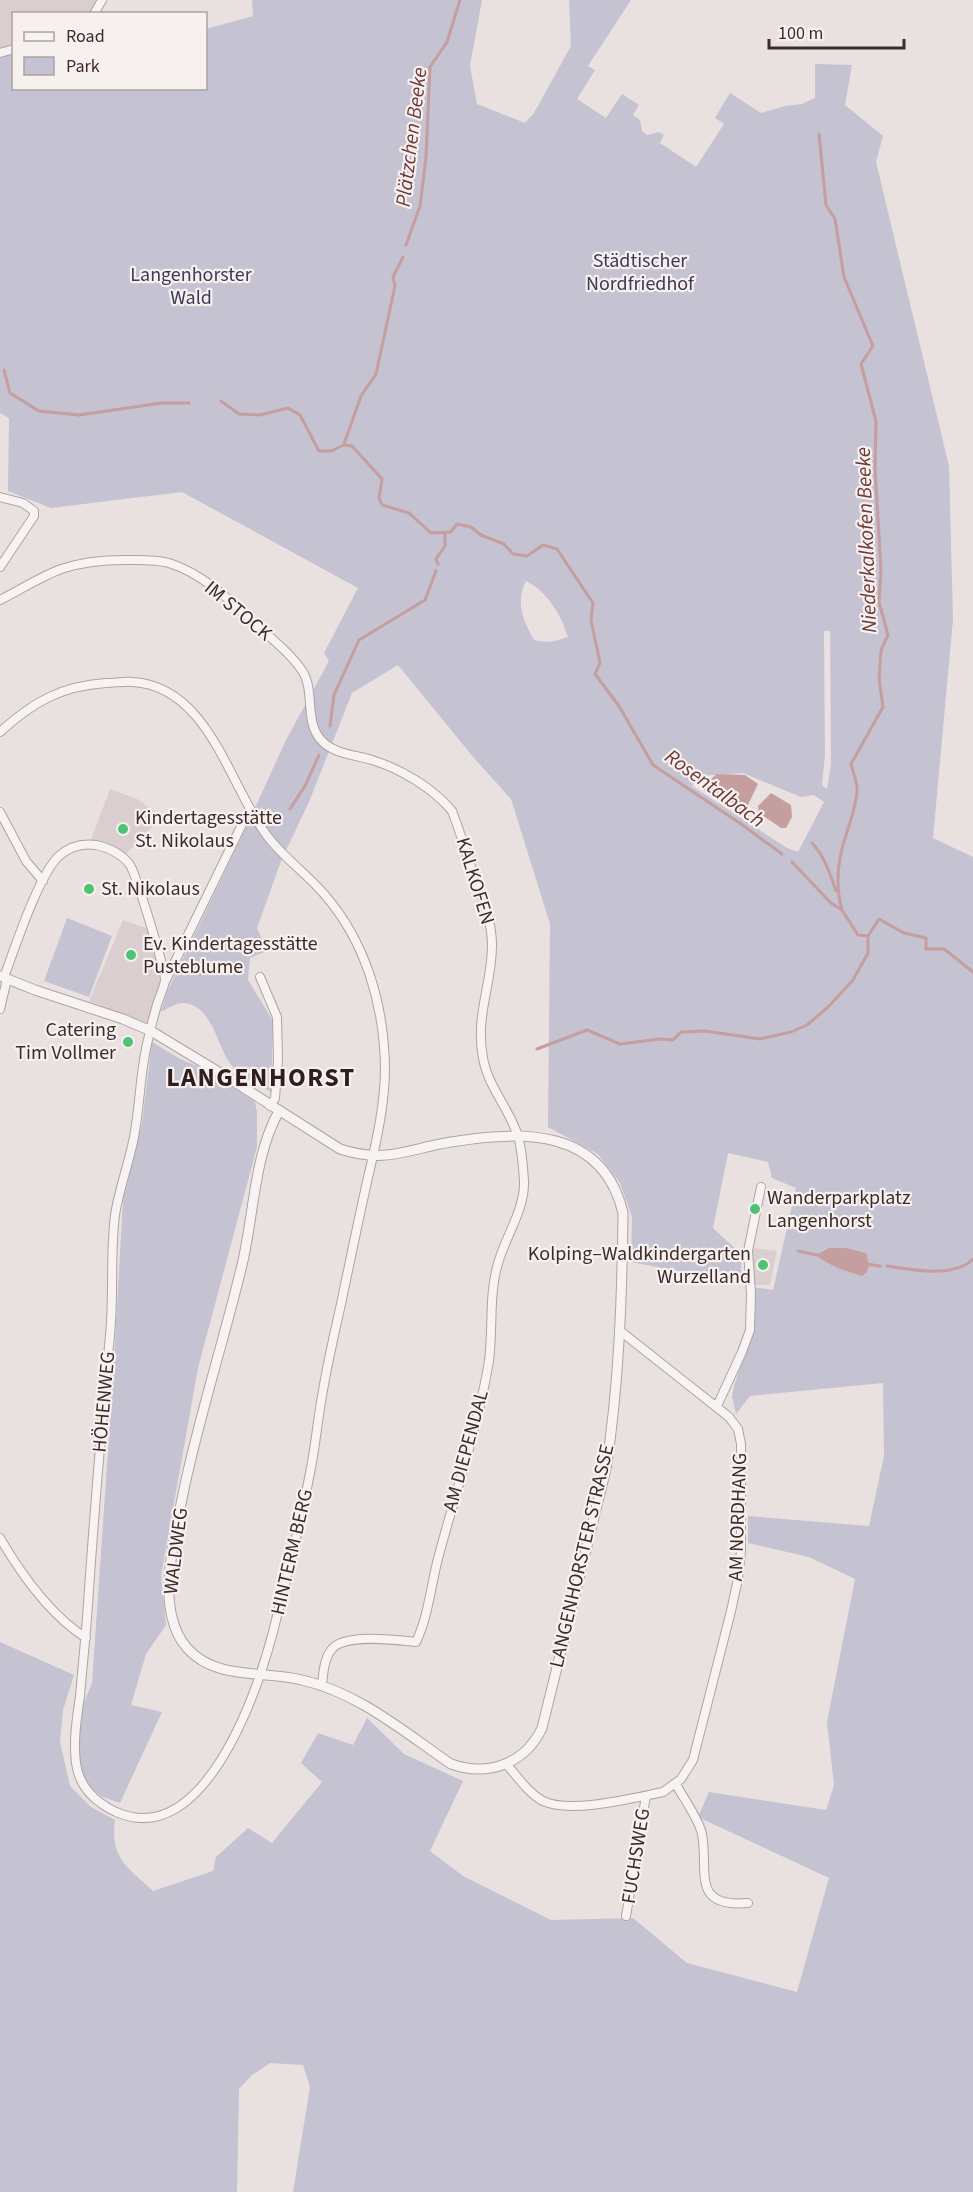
<svg xmlns="http://www.w3.org/2000/svg" width="973" height="2192" viewBox="0 0 973 2192" font-family="'Source Sans 3',sans-serif">
<style>
.built{fill:#dacfce}
.green{fill:#c5c2d1;fill-rule:evenodd}
.water{fill:#c59e9f}
.lines{fill:none;stroke-linecap:round;stroke-linejoin:round}
.stream{stroke:#c59e9f;stroke-width:3}
.minor-casing{stroke:#aea3a2;stroke-width:10}
.tertiary-casing{stroke:#aea3a2;stroke-width:11}
.minor{stroke:#f6f3f2;stroke-width:8}
.tertiary{stroke:#f6f3f2;stroke-width:9}
.poi-dot{fill:#4fc372;stroke:#f6f0ef;stroke-width:2}
.labels{text-anchor:middle;dominant-baseline:central;stroke-width:4.5;stroke-linejoin:round;paint-order:stroke}
.park-label{font-size:20px;fill:#413858;stroke:#f6f0ef}
.street-label{font-size:20px;fill:#3e2c2a;stroke:#f6f0ef}
.poi-label{font-size:20px;fill:#3e2c2a;stroke:#f6f0ef;text-anchor:start}
.water-label{font-size:21px;font-style:italic;fill:#6e3837;stroke:#f6f0ef}
.district-label{font-size:26px;font-weight:bold;letter-spacing:1.5px;fill:#2f1e1c;stroke:#f6f0ef}
</style>
<rect width="100%" height="100%" fill="#e8e1e0"/>
<path class="built" d="M0 0H101L102 13 14 14 13 53 0 59Z
M110 789 137 799 162 817 125 855 107 843 91 840Z
M123 920 148 929 162 981 147 1023 89 1001Z
M753 1248 777 1251 770 1285H752Z"/>
<path class="green" d="M252 0H482L470 66 477 104 525 123 534 113 571 46 569 0H631L588 66 595 70 577 99 606 118 622 94 639 105 633 115 640 120 642 131 647 135 659 132 664 135 660 143 696 167 724 124 715 118 730 93 761 113 785 106 802 104 815 98V64L852 65 845 105 883 136 876 162 949 466 953 619 933 838 973 857V2192H293L310 2087 303 2065 270 2063 251 2076 239 2089 237 2192H0V1642L74 1675 63 1710 60 1742 70 1786 91 1807 115 1820C110 1858 127 1867 153 1891L213 1871 216 1857 248 1828 272 1843 322 1782 301 1763 318 1733 353 1745 367 1718 404 1754 463 1781 430 1851 463 1876 551 1920 633 1918 687 1963 797 1992 829 1878 698 1817 709 1792 826 1810 834 1785 827 1722 855 1579 809 1557 748 1543V1516L869 1526 884 1456 883 1383 750 1396 736 1414 732 1397 734 1386 754 1324 755 1304 753 1287 773 1290 796 1188 772 1178 768 1162 728 1153 713 1228 741 1254V1283L631 1262 632 1217 620 1183 598 1154 548 1127 550 924 511 799 474 758 398 665 352 693 309 802 281 861 257 928 267 951 250 958 248 980 273 1021 271 1092C258 1084 239 1076 229 1062 217 1044 211 1003 182 1003 176 1003 167 1009 161 1012L166 994 243 834 286 740 329 661 324 653 358 588 182 492 51 508 8 491 9 418 0 413V59L13 53 14 88H206V29L253 16ZM526 581C548 592 561 615 568 637 555 642 547 643 534 640 523 620 515 602 526 581ZM824 631H830L831 764 827 789 822 785 825 755ZM743 773 801 797 814 795 824 802 798 852 787 848 692 786 699 776Z
M67 918 112 936 89 997 44 981Z
M152 1042 180 1059 204 1069 255 1102 257 1112V1147L198 1368 161 1576 166 1625 146 1654 131 1705 162 1712 120 1803 103 1797 89 1788 82 1774 74 1727 92 1683 113 1378 123 1200 142 1124Z"/>
<path class="water" d="M717 774 745 775 758 784 744 813 716 794 703 790 702 786Z
M771 793 791 805 792 817 786 828H781L759 813 758 806Z
M829 1248H846L866 1253 869 1265 867 1272 862 1276C844 1271 830 1266 816 1255Z"/>
<g class="lines">
<path class="stream" d="M819 134 826 205 835 219 844 277 873 346 861 364 876 421 875 469 881 570 879 602 888 635 881 650 879 679 883 707 851 764C853 773 858 783 857 792 856 806 851 819 847 832 838 857 835 885 842 910
M406 245 420 206 426 158 430 67 447 42 460 0
M4 370 10 393 39 411 79 415 162 403H189
M221 401 239 414 260 415 288 408 300 415 319 451H331L344 445 352 446 382 479 379 498 382 505 409 513 431 533 451 532 457 524 471 527 481 535 504 544 513 554 527 556 543 545 557 549 593 603 591 620 600 663 595 674 619 706 653 765 741 824 782 854
M344 444 361 396 376 374 395 286 393 277 403 257
M438 564 436 559 445 546V533
M330 726 334 695 359 640 425 600 436 571
M290 809 305 786 319 755
M812 843C825 857 830 874 836 891
M792 862 831 903 842 910 858 935 868 936 879 919 904 933 926 938V949H944L973 972
M537 1049 587 1030 620 1044 660 1039 673 1040 681 1032 705 1031 760 1039 791 1032 807 1025 828 1007 853 980 868 953V936
M798 1251 817 1255
M865 1264 880 1266
M887 1266C911 1270 955 1278 973 1259"/>
<g class="minor-casing">
<path id="minor" d="M94 14 102 0
M0 53 14 49
M0 497 23 503 34 511V516L0 567
M0 600C20 590 40 577 61 569 82 562 103 560 124 560 139 560 155 559 169 563 201 573 228 598 251 620 268 636 290 652 303 672 315 692 304 723 322 741 334 754 356 755 372 760 401 769 433 788 452 811 459 829 465 848 471 867 480 891 492 919 492 945 492 985 475 1015 483 1058 488 1087 509 1108 518 1136 522 1149 523 1167 524 1181 525 1211 504 1238 497 1267 489 1297 493 1330 489 1361 478 1427 456 1491 439 1555 431 1583 429 1615 416 1642 397 1640 345 1633 332 1649 324 1658 323 1674 322 1686
M0 732C33 702 61 686 106 683 115 683 124 681 133 682 210 687 229 787 268 837 284 858 307 874 324 894 366 942 384 1005 385 1068 385 1103 377 1139 369 1173 359 1217 350 1261 341 1304 334 1335 327 1365 322 1396 318 1418 316 1440 312 1462 302 1519 287 1576 273 1632 257 1692 204 1851 116 1812 95 1802 79 1787 76 1763 73 1741 77 1717 80 1696 83 1660 87 1625 89 1589 95 1504 102 1420 110 1335 114 1296 110 1254 115 1215 119 1189 129 1163 134 1137 140 1106 140 1074 147 1044 150 1031 153 1018 157 1005 159 997 164 989 165 980 165 969 136 874 130 865 122 854 109 848 96 845 82 843 70 846 59 856 38 876 15 948 4 977
M0 812 26 861 43 881
M260 977 277 1017 278 1060 275 1098 270 1106
M165 982 250 808
M0 1009 7 979
M717 1406 742 1352 750 1330 751 1293 748 1251 761 1187
M0 1538C21 1574 50 1615 86 1638
M507 1765C518 1777 528 1793 543 1801 570 1814 633 1798 663 1792L681 1779 693 1760 731 1611 738 1579 741 1551V1444L738 1429 729 1417 619 1330
M676 1784C683 1798 699 1819 702 1834 709 1871 690 1908 748 1903
M626 1916 646 1796"/>
</g>
<g class="tertiary-casing">
<path id="tertiary" d="M0 976 35 990 123 1019 151 1031 222 1074 340 1149C386 1164 407 1149 451 1142 522 1130 603 1128 623 1213 622 1298 619 1385 606 1469L542 1728C525 1764 488 1777 451 1764 404 1732 359 1693 302 1680 264 1670 216 1681 187 1648 172 1631 168 1605 169 1583 170 1552 178 1520 184 1489 200 1414 224 1340 242 1265 254 1215 254 1155 279 1111"/>
</g>
<use href="#minor" class="minor"/>
<use href="#tertiary" class="tertiary"/>
</g>
<g class="poi-dot">
<circle cx="123" cy="829" r="6"/>
<circle cx="89" cy="889" r="6"/>
<circle cx="131" cy="955" r="6"/>
<circle cx="128" cy="1042" r="6"/>
<circle cx="755" cy="1209" r="6"/>
<circle cx="763" cy="1265" r="6"/>
</g>
<g class="labels">
<g class="park-label">
<text x="640" y="261">Städtischer<tspan x="640" dy="23">Nordfriedhof</tspan></text>
<text x="191" y="275">Langenhorster<tspan x="191" dy="23">Wald</tspan></text>
</g>
<g class="street-label">
<text transform="translate(238 611) rotate(40)">IM STOCK</text>
<text transform="translate(475 881) rotate(73)">KALKOFEN</text>
<text transform="translate(104 1402) rotate(-85)">HÖHENWEG</text>
<text transform="translate(466 1451) rotate(-75)">AM DIEPENDAL</text>
<text transform="translate(738 1517) rotate(-88)">AM NORDHANG</text>
<text transform="translate(176 1551) rotate(-83)">WALDWEG</text>
<text transform="translate(292 1552) rotate(-77)">HINTERM BERG</text>
<text transform="translate(582 1556) rotate(-77)">LANGENHORSTER STRASSE</text>
<text transform="translate(636 1856) rotate(-81)">FUCHSWEG</text>
</g>
<g class="poi-label">
<text x="135" y="818">Kindertagesstätte<tspan x="135" dy="23">St. Nikolaus</tspan></text>
<text x="101" y="889">St. Nikolaus</text>
<text x="143" y="944">Ev. Kindertagesstätte<tspan x="143" dy="23">Pusteblume</tspan></text>
<text x="116" y="1030" text-anchor="end">Catering<tspan x="116" dy="23">Tim Vollmer</tspan></text>
<text x="767" y="1198">Wanderparkplatz<tspan x="767" dy="23">Langenhorst</tspan></text>
<text x="751" y="1254" text-anchor="end">Kolping–Waldkindergarten<tspan x="751" dy="23">Wurzelland</tspan></text>
</g>
<g class="water-label">
<text transform="translate(411 137) rotate(-83)">Plätzchen Beeke</text>
<text transform="translate(866 540) rotate(-92)">Niederkalkofen Beeke</text>
<text transform="translate(715 788) rotate(36)">Rosentalbach</text>
</g>
<g class="district-label">
<text x="261" y="1077">LANGENHORST</text>
</g>
</g>
<rect x="12" y="12" width="195" height="78" fill="#f6f0ef" stroke="#aca2a0" stroke-width="1.5"/>
<rect x="24" y="32" width="30" height="9" fill="#f6f3f2" stroke="#aca2a0" stroke-width="1.5"/>
<text x="66" y="42" font-size="18" fill="#3e2c2a">Road</text>
<rect x="24" y="57" width="30" height="18" fill="#c5c2d1" stroke="#aca2a0" stroke-width="1.5"/>
<text x="66" y="72" font-size="18" fill="#3e2c2a">Park</text>
<path d="M769 39v9h135v-9" fill="none" stroke="#3e2c2a" stroke-width="3"/>
<text x="778" y="39" font-size="18" fill="#3e2c2a" stroke="#f6f0ef" stroke-width="4.5" paint-order="stroke">100 m</text>
</svg>
